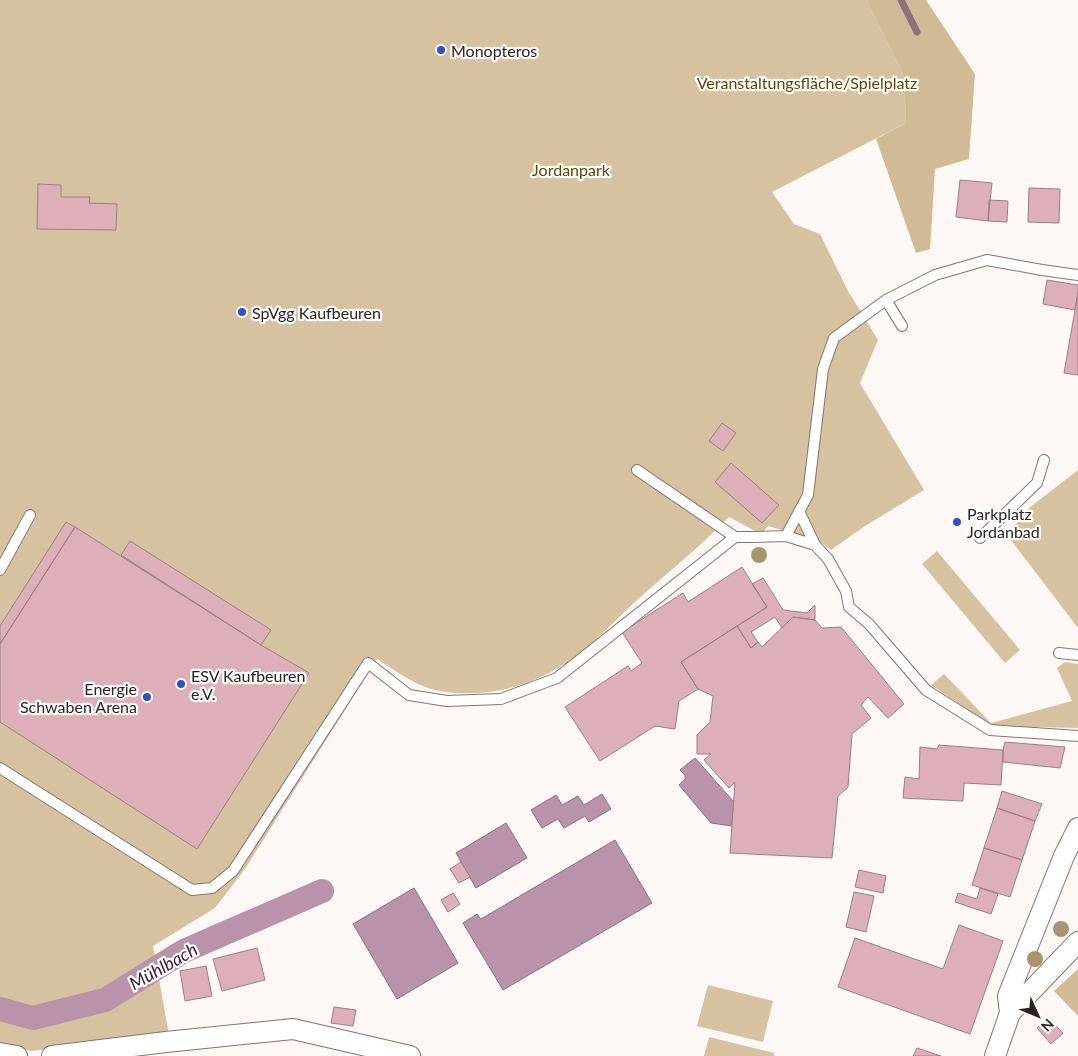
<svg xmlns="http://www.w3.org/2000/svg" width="1078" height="1056" viewBox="0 0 1078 1056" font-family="Lato,sans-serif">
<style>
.green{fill:#d6c2a0}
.forest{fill:#d1bb97}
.water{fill:#b893a9;stroke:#8e7180}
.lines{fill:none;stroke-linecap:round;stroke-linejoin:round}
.stream{stroke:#8e7180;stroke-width:7}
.canal{stroke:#b893a9;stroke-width:24}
.building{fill:#ddafb8;stroke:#9a7f84}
.service-casing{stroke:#8b716c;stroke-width:12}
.minor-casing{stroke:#8b716c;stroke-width:22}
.service{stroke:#fff;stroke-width:10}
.minor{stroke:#fff;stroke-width:20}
.tree{fill:#a89570}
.poi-dot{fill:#3550c1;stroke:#fff;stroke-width:2}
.labels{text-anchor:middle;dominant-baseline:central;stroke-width:4.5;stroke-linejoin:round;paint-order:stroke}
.poi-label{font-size:16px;fill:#2d2220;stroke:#fff;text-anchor:start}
.park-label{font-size:16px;fill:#634503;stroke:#fff}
.water-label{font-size:18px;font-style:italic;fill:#441535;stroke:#fff}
</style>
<rect width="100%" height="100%" fill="#fdf7f6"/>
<path class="green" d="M0 0H866L904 76 906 123 772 192 794 224 820 234 848 291 878 340 860 383 924 490 865 526 831 550 819 541 768 526 761 534 729 517C700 547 667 573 636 601 612 623 587 652 558 668 534 682 507 691 479 693 460 694 440 693 423 686 409 681 390 667 377 659L245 869 215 908 153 946 169 1035 31 1051 0 1046Z
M1078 470V628L1007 535 1029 508Z
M937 551 1020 650 1005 663 922 564Z
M1065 662 1078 664V728L993 726 931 685 944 674 991 723 1072 701 1057 668Z
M708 985 773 1001 763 1042 697 1026Z
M709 1037 774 1053V1056H704Z"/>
<path class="forest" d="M866 0H926L975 74 969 159 935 169 930 249 916 253 876 139 906 123 904 76Z
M1078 969V1016L1054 991Z"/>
<path class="water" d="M695 758 734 802 732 826 711 823 679 785C686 778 688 778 680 770Z
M602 794 611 809 589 822 585 816 564 828 558 819 542 828 531 810 556 795 562 805 578 796 584 805Z
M506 823 527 858 476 888 456 853Z
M615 840 652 903 503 990 463 923 477 914 481 919Z
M414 888 458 963 397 999 353 924Z"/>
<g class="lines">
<path class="stream" d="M901 0 917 32"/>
<path class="canal" d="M0 1009 33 1018 105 1000 184 951 322 891"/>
</g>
<path class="building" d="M960 180 992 183 988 221 956 217Z
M38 184 61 185V197H90L89 203 117 204 116 230 37 229Z
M1029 188 1060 189 1059 223 1028 222Z
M989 200 1008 201 1007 222 988 221Z
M1047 280 1078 285V293L1075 310 1043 304Z
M1078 293V375L1064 373Z
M722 423 736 433 723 451 709 441Z
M731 463 779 505 762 523 715 482Z
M66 522 75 527 0 644V626Z
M75 527 261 645 309 673 197 849 0 722V644Z
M130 541 271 630 261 645 121 555Z
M742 567 767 607 681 662 698 689 679 701 675 729 655 726 600 761 565 707 628 666 631 671 642 663 622 632 683 593 688 602Z
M763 578 783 610 807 613 815 605V620L793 617 782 628 775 617 751 632 758 642 751 648 737 626 767 607 752 584Z
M793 617 815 620 822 628 841 627 904 704 888 718 868 697 861 705 871 718 852 734 848 787 838 796 832 858 730 853 735 782 729 788 704 760 711 754H697V735L710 722 713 696 698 689 681 662 737 626 751 648 758 642 762 647Z
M1005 742 1065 747 1060 768 1003 762V750Z
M939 745 1003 750 1001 785 964 783 963 801 903 798 905 777 919 779 920 747 937 749Z
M1002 791 1042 804 1035 821 997 808Z
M997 808 1035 821 1022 860 984 848Z
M984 848 1022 860 1010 897 972 885Z
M461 862 470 877 459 883 450 869Z
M859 870 886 876 883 893 855 887Z
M980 888 998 894 991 914 955 902 958 893 977 899Z
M854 892 874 896 866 932 846 927Z
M453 893 460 904 448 912 441 900Z
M959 925 1003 941 970 1034 838 987 855 938 943 969Z
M257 948 265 980 222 991 213 959Z
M206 966 212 996 185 1001 180 971Z
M334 1007 356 1010 353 1026 331 1023Z
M1048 1018 1063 1033 1051 1044 1037 1028Z
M917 1048 941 1056H913Z"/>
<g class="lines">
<g class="service-casing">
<path id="service" d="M886 300 902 326
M637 470 735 537
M799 511 815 545 828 559 846 591 849 607 869 624 926 690 990 730 1078 736
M786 536 808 495 823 369 834 338 886 300 935 275 987 260 1042 270 1078 275
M980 538 1037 483 1044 460
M0 570 30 515
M1059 653 1078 655
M0 768 192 890 212 888 233 871 368 663 409 695 447 701 501 699 557 678 735 537H751L786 536 815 545"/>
</g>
<g class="minor-casing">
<path id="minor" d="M1010 1013 1008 996 1064 856 1078 828
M0 1053 17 1056
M52 1056 166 1042 293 1029 410 1056
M995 1056 1010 1013 1078 942"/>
</g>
<use href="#service" class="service"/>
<use href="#minor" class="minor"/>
</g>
<g class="tree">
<circle cx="759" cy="555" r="8"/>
<circle cx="1061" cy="929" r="8"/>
<circle cx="1035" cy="959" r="8"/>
</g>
<g class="poi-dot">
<circle cx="441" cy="50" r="5"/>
<circle cx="242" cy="312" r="5"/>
<circle cx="957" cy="522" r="5"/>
<circle cx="181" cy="684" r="5"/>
<circle cx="147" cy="697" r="5"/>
</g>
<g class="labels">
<g class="poi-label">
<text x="451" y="50">Monopteros</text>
<text x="252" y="312">SpVgg Kaufbeuren</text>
<text x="967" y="513">Parkplatz<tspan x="967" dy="18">Jordanbad</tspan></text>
<text x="191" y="675">ESV Kaufbeuren<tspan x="191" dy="18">e.V.</tspan></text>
<text x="137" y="688" text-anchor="end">Energie<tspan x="137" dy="18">Schwaben Arena</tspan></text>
</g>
<g class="park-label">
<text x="807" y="82">Veranstaltungsfläche/Spielplatz</text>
<text x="571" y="169">Jordanpark</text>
</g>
<g class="water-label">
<text transform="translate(163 966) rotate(-30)">Mühlbach</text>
</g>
</g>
<g transform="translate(1038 1016) rotate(134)" stroke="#ffffff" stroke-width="4" paint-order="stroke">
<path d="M0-4L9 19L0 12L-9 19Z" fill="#2d2220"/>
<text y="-8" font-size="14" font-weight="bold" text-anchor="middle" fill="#2d2220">N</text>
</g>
</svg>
